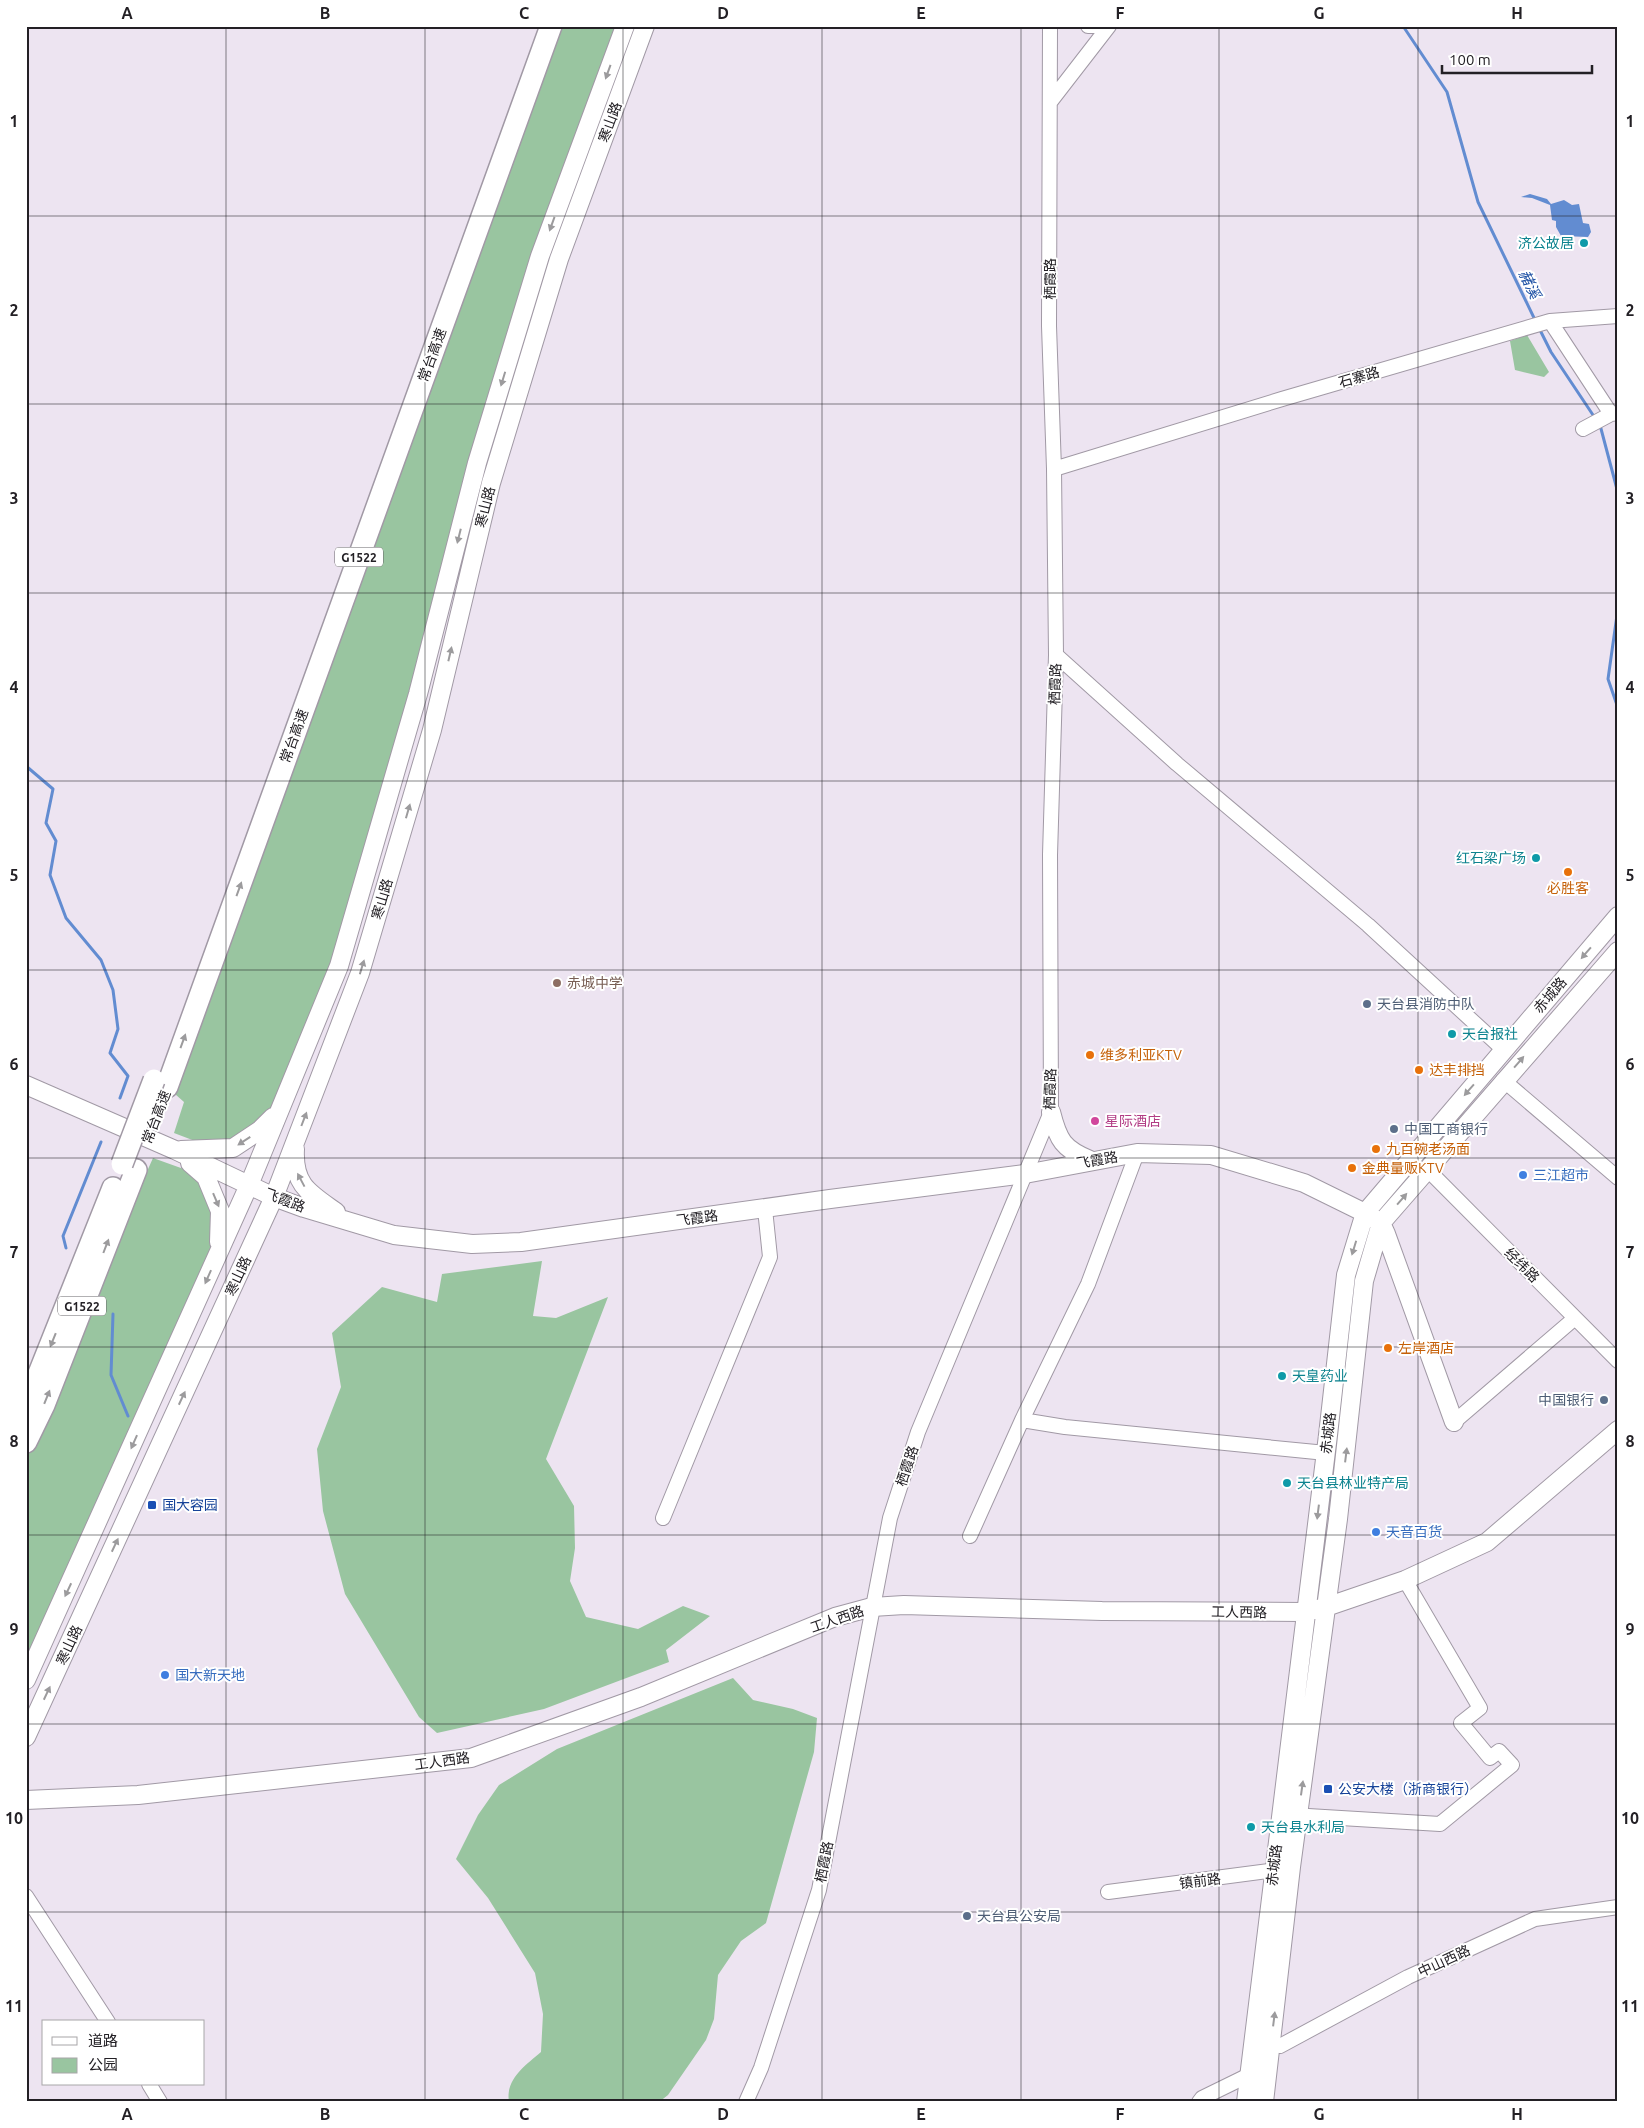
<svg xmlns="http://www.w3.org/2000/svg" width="1644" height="2128" viewBox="0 0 1644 2128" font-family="Ubuntu,'Noto Sans SC',sans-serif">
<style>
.green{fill:#99c5a0}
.water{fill:#628cd1}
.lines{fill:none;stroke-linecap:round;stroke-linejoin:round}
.stream{stroke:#628cd1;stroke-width:3}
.minor-casing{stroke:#a199a5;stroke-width:16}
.major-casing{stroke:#a199a5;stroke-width:20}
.highway-casing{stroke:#a199a5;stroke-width:24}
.minor{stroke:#fff;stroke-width:14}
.major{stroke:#fff;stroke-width:18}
.highway{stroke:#fff;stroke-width:21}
.highway-bridge-casing{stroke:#a199a5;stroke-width:24;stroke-linecap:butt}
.highway-bridge{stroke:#fff;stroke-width:21}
.oneway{fill:#9c9b9d}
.grid{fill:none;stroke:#232025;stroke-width:1;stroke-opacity:0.55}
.culture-dot{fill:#0f9aa8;stroke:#fff;stroke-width:2}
.food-dot{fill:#e8710a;stroke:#fff;stroke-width:2}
.education-dot{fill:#8d6e63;stroke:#fff;stroke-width:2}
.service-dot{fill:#5c6f8a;stroke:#fff;stroke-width:2}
.hotel-dot{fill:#d1479c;stroke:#fff;stroke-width:2}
.shop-dot{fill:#3f7fe0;stroke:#fff;stroke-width:2}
.transit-dot{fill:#1a4fb4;stroke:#fff;stroke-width:2}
.labels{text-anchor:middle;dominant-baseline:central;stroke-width:4;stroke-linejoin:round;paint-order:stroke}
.shield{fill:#fff;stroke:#656366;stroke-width:1}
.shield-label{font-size:12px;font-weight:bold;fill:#232025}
.street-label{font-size:14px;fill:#232025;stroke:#fff}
.culture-label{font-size:14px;fill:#0d838f;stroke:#fff;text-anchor:start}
.food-label{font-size:14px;fill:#c56008;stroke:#fff;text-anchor:start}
.education-label{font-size:14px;fill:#785e54;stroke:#fff;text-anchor:start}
.service-label{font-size:14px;fill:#4e5e75;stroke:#fff;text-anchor:start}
.hotel-label{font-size:14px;fill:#b23c85;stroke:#fff;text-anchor:start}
.shop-label{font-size:14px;fill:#366cbe;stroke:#fff;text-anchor:start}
.transit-label{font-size:14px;fill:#164399;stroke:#fff;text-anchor:start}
.water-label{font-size:15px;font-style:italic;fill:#2052a5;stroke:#fff}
.neatline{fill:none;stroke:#232025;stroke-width:2}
.grid-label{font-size:16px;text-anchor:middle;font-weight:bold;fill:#232025}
</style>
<rect width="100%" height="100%" fill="#ede4f1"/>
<path class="green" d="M551 26H625L540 256 379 831 281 1109 233 1148 195 1141 174 1133 184 1102 167 1087Z
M1527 335 1549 372 1544 377 1515 370 1510 341Z
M153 1158 206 1177 219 1251 26 1680V1442Z
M542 1261 533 1316 556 1318 608 1297 546 1459 574 1506 575 1548 570 1581 586 1617 638 1629 683 1606 710 1616 666 1650 669 1662 544 1709 437 1733 419 1717 345 1594 323 1511 317 1449 341 1387 332 1333 382 1287 437 1302 442 1274Z
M733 1678 753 1700 793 1709 817 1718 814 1752 766 1923 741 1941 718 1975 714 2019 706 2040 668 2095 659 2102H509C505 2079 526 2065 541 2052L543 2014 535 1973 488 1898 456 1859 478 1815 499 1785 557 1749Z"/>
<path class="water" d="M1530 194 1547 199 1551 204 1564 200 1572 205 1579 204 1583 223 1589 224 1591 232 1588 237 1561 236 1556 227V221L1552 220 1550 205 1532 198 1521 197Z"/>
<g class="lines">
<path class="stream" d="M1403 26 1447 92 1478 202 1536 322
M1539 328 1551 352 1595 418
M1600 425 1618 493
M1618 608 1608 679 1618 708
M26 766 53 789 46 823 56 841 50 875 66 918 101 960 113 990 118 1029 110 1053 128 1076 120 1098
M66 1248 63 1236 101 1142
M113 1314 111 1375 128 1416"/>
<g class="minor-casing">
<path id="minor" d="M1088 26H1096
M1051 101 1109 26
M1550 321 1611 414 1618 413
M1583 429 1611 414
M1054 469 1282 399 1550 321 1618 316
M1056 655 1177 764 1368 925 1504 1050
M1503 1080 1618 1178
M1427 1169 1618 1361
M1022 1420 1065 1427 1326 1453
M1454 1422 1575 1318
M663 1518 770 1257 765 1209
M970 1536 1022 1420 1088 1284 1137 1153
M1308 1816 1440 1824 1512 1765 1499 1751 1490 1758 1461 1723 1480 1708 1405 1580
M1108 1892 1283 1869
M26 1896 108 2022
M1280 2046 1408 1977 1535 1919 1618 1907
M149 2084 160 2102
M746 2102 761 2068 819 1890 890 1518 918 1432 1051 1112 1050 855 1056 655 1054 469 1049 326 1050 26
M1199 2102 1202 2098 1249 2075"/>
</g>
<g class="major-casing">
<path id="major" d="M26 1085 175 1150 274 1197 304 1208 394 1235 472 1244 521 1242 830 1199 1025 1174 1137 1153 1211 1155 1304 1183 1365 1213 1381 1223 1386 1234 1454 1422
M1051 1112C1058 1140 1063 1149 1090 1160
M295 1149C293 1185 309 1193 336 1212
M181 1150 233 1148 260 1130 273 1117
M190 1163 206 1177 220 1211 219 1242
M26 1680 249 1185 339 966 418 694 477 463 540 256 625 26
M26 1737 274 1197 360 973 432 730 491 483 559 259 645 26
M26 1800 138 1795 471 1758 641 1697 835 1617 872 1607 904 1605 1102 1611 1305 1612 1326 1607 1405 1580 1487 1542 1618 1430
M1246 2102 1328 1435 1346 1275 1365 1213 1618 916
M1264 2102 1291 1867 1338 1519 1364 1281 1381 1223 1618 951"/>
</g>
<g class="highway-casing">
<path id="highway" d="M167 1087 551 26
M26 1406 113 1188
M26 1442 44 1405 136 1170"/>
</g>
<use href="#minor" class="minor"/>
<use href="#major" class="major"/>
<use href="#highway" class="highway"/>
<g class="highway-bridge-casing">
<path id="highway-bridge" d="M122 1164 154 1080"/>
</g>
<use href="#highway-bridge" class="highway-bridge"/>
</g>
<defs><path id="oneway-solid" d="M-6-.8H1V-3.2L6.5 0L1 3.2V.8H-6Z" transform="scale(1.25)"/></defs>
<g class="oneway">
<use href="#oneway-solid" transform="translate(608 72) rotate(110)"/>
<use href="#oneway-solid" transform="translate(552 224) rotate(110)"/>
<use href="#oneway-solid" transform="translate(503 379) rotate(107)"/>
<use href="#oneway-solid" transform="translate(459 536) rotate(104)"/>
<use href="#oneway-solid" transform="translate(450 654) rotate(-77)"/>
<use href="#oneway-solid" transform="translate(408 811) rotate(-74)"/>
<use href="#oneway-solid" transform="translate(239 889) rotate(-70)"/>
<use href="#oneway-solid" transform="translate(1586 953) rotate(131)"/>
<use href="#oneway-solid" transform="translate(362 967) rotate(-73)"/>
<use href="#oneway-solid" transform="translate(183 1041) rotate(-70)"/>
<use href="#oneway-solid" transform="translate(1519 1062) rotate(-49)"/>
<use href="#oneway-solid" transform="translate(1469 1090) rotate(131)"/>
<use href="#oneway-solid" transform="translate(304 1119) rotate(-69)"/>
<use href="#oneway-solid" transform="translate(244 1141) rotate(147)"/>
<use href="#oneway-solid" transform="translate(301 1180) rotate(-118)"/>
<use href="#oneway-solid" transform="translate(1402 1199) rotate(-49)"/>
<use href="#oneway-solid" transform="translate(216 1200) rotate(67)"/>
<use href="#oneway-solid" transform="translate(106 1246) rotate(-69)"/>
<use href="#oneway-solid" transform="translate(1354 1248) rotate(107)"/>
<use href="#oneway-solid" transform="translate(208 1277) rotate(114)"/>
<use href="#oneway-solid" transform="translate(53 1340) rotate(112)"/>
<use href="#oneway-solid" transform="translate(47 1397) rotate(-68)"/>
<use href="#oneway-solid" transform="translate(182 1398) rotate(-65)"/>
<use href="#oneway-solid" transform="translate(134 1442) rotate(114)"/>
<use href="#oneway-solid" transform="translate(1346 1455) rotate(-83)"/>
<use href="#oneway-solid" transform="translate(1318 1512) rotate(97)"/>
<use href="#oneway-solid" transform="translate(115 1545) rotate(-65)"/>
<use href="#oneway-solid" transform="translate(68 1590) rotate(115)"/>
<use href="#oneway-solid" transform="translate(47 1693) rotate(-65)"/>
<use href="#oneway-solid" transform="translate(1302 1788) rotate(-82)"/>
<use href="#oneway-solid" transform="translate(1274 2019) rotate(-83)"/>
</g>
<path class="grid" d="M226 26V2102M425 26V2102M623 26V2102M822 26V2102M1021 26V2102M1219 26V2102M1418 26V2102M26 216H1618M26 404H1618M26 593H1618M26 781H1618M26 970H1618M26 1158H1618M26 1347H1618M26 1535H1618M26 1724H1618M26 1912H1618"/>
<g class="culture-dot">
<circle cx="1584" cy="243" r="5"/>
<circle cx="1536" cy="858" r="5"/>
<circle cx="1452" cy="1034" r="5"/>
<circle cx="1282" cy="1376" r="5"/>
<circle cx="1287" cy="1483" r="5"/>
<circle cx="1251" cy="1827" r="5"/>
</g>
<g class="food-dot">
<circle cx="1568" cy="872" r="5"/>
<circle cx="1090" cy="1055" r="5"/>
<circle cx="1419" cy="1070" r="5"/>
<circle cx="1376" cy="1149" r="5"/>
<circle cx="1352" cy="1168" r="5"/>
<circle cx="1388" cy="1348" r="5"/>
</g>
<circle class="education-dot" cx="557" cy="983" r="5"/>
<g class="service-dot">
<circle cx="1367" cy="1004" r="5"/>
<circle cx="1394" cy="1129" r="5"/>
<circle cx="1604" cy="1400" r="5"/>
<circle cx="967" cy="1916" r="5"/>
</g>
<circle class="hotel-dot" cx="1095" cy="1121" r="5"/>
<g class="shop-dot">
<circle cx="1523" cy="1175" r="5"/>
<circle cx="1376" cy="1532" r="5"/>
<circle cx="165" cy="1675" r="5"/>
</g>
<g class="transit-dot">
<rect x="147" y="1500" width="10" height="10" rx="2.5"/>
<rect x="1323" y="1784" width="10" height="10" rx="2.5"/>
</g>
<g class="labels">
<g class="shield">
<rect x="335" y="547.5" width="48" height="19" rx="4"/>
<rect x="58" y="1296.5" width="48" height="19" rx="4"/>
</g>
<g class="shield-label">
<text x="359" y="557">G1522</text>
<text x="82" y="1306">G1522</text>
</g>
<g class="street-label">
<text transform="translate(610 122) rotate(-70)">寒山路</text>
<text transform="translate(1050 279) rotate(-90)">栖霞路</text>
<text transform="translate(432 355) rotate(-70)">常台高速</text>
<text transform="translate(1359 377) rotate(-16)">石寨路</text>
<text transform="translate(485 507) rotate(-76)">寒山路</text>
<text transform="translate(1055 684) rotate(-88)">栖霞路</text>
<text transform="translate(294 736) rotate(-70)">常台高速</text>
<text transform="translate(382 899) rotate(-74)">寒山路</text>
<text transform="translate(1550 995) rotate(-49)">赤城路</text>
<text transform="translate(1050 1089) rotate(-88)">栖霞路</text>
<text transform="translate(156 1117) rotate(-69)">常台高速</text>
<text transform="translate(1097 1160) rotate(-10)">飞霞路</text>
<text transform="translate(285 1200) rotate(21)">飞霞路</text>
<text transform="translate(697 1218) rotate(-8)">飞霞路</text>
<text transform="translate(1522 1265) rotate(45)">经纬路</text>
<text transform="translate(238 1276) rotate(-65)">寒山路</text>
<text transform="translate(1328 1433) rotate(-83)">赤城路</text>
<text transform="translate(907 1466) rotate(-72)">栖霞路</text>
<text transform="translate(1239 1612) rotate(1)">工人西路</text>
<text transform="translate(837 1619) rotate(-19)">工人西路</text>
<text transform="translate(69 1645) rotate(-65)">寒山路</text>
<text transform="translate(442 1761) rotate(-8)">工人西路</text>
<text transform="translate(824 1862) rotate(-79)">栖霞路</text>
<text transform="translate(1274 1865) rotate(-83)">赤城路</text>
<text transform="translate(1200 1881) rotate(-7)">镇前路</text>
<text transform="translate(1444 1961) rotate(-25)">中山西路</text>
</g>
<g class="culture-label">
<text x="1574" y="243" text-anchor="end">济公故居</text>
<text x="1526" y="858" text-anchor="end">红石梁广场</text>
<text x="1462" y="1034">天台报社</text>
<text x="1292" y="1376">天皇药业</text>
<text x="1297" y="1483">天台县林业特产局</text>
<text x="1261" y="1827">天台县水利局</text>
</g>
<g class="food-label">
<text x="1568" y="888" text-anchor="middle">必胜客</text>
<text x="1100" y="1055">维多利亚KTV</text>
<text x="1429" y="1070">达丰排挡</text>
<text x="1386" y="1149">九百碗老汤面</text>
<text x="1362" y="1168">金典量贩KTV</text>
<text x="1398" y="1348">左岸酒店</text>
</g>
<g class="education-label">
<text x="567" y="983">赤城中学</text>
</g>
<g class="service-label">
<text x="1377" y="1004">天台县消防中队</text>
<text x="1404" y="1129">中国工商银行</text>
<text x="1594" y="1400" text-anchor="end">中国银行</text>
<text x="977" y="1916">天台县公安局</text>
</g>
<g class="hotel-label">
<text x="1105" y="1121">星际酒店</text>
</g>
<g class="shop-label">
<text x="1533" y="1175">三江超市</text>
<text x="1386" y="1532">天音百货</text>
<text x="175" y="1675">国大新天地</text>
</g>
<g class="transit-label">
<text x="162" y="1505">国大容园</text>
<text x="1338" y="1789">公安大楼（浙商银行）</text>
</g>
<g class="water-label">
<text transform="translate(1530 284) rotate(64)">赭溪</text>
</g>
</g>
<rect width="1644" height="2128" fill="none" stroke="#ffffff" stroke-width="55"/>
<rect x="42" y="2020" width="162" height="65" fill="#ffffff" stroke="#a7a6a8"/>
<rect x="52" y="2037" width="25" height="8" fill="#ffffff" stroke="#a7a6a8"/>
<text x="88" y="2046" font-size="15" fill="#232025">道路</text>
<rect x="52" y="2058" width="25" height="15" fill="#99c5a0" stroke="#a7a6a8"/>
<text x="88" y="2070" font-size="15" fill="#232025">公园</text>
<path d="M1442 65v8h150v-8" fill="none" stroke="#232025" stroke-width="2.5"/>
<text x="1449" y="65" font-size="15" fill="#232025" stroke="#ffffff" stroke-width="4" paint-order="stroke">100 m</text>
<rect x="28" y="28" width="1588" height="2072" class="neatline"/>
<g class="grid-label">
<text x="127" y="19">A</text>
<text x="325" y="19">B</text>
<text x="524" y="19">C</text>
<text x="723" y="19">D</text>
<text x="921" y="19">E</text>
<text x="1120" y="19">F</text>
<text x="1319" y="19">G</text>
<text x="1517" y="19">H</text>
<text x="14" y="127">1</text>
<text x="1630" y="127">1</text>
<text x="14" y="316">2</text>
<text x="1630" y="316">2</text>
<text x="14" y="504">3</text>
<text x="1630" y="504">3</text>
<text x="14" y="693">4</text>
<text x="1630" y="693">4</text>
<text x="14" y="881">5</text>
<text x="1630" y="881">5</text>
<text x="14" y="1070">6</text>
<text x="1630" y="1070">6</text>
<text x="14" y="1258">7</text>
<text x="1630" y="1258">7</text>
<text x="14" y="1447">8</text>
<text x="1630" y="1447">8</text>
<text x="14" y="1635">9</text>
<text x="1630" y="1635">9</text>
<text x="14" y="1824">10</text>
<text x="1630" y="1824">10</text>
<text x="14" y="2012">11</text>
<text x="1630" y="2012">11</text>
<text x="127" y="2120">A</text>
<text x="325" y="2120">B</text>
<text x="524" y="2120">C</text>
<text x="723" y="2120">D</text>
<text x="921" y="2120">E</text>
<text x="1120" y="2120">F</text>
<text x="1319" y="2120">G</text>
<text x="1517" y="2120">H</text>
</g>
</svg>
